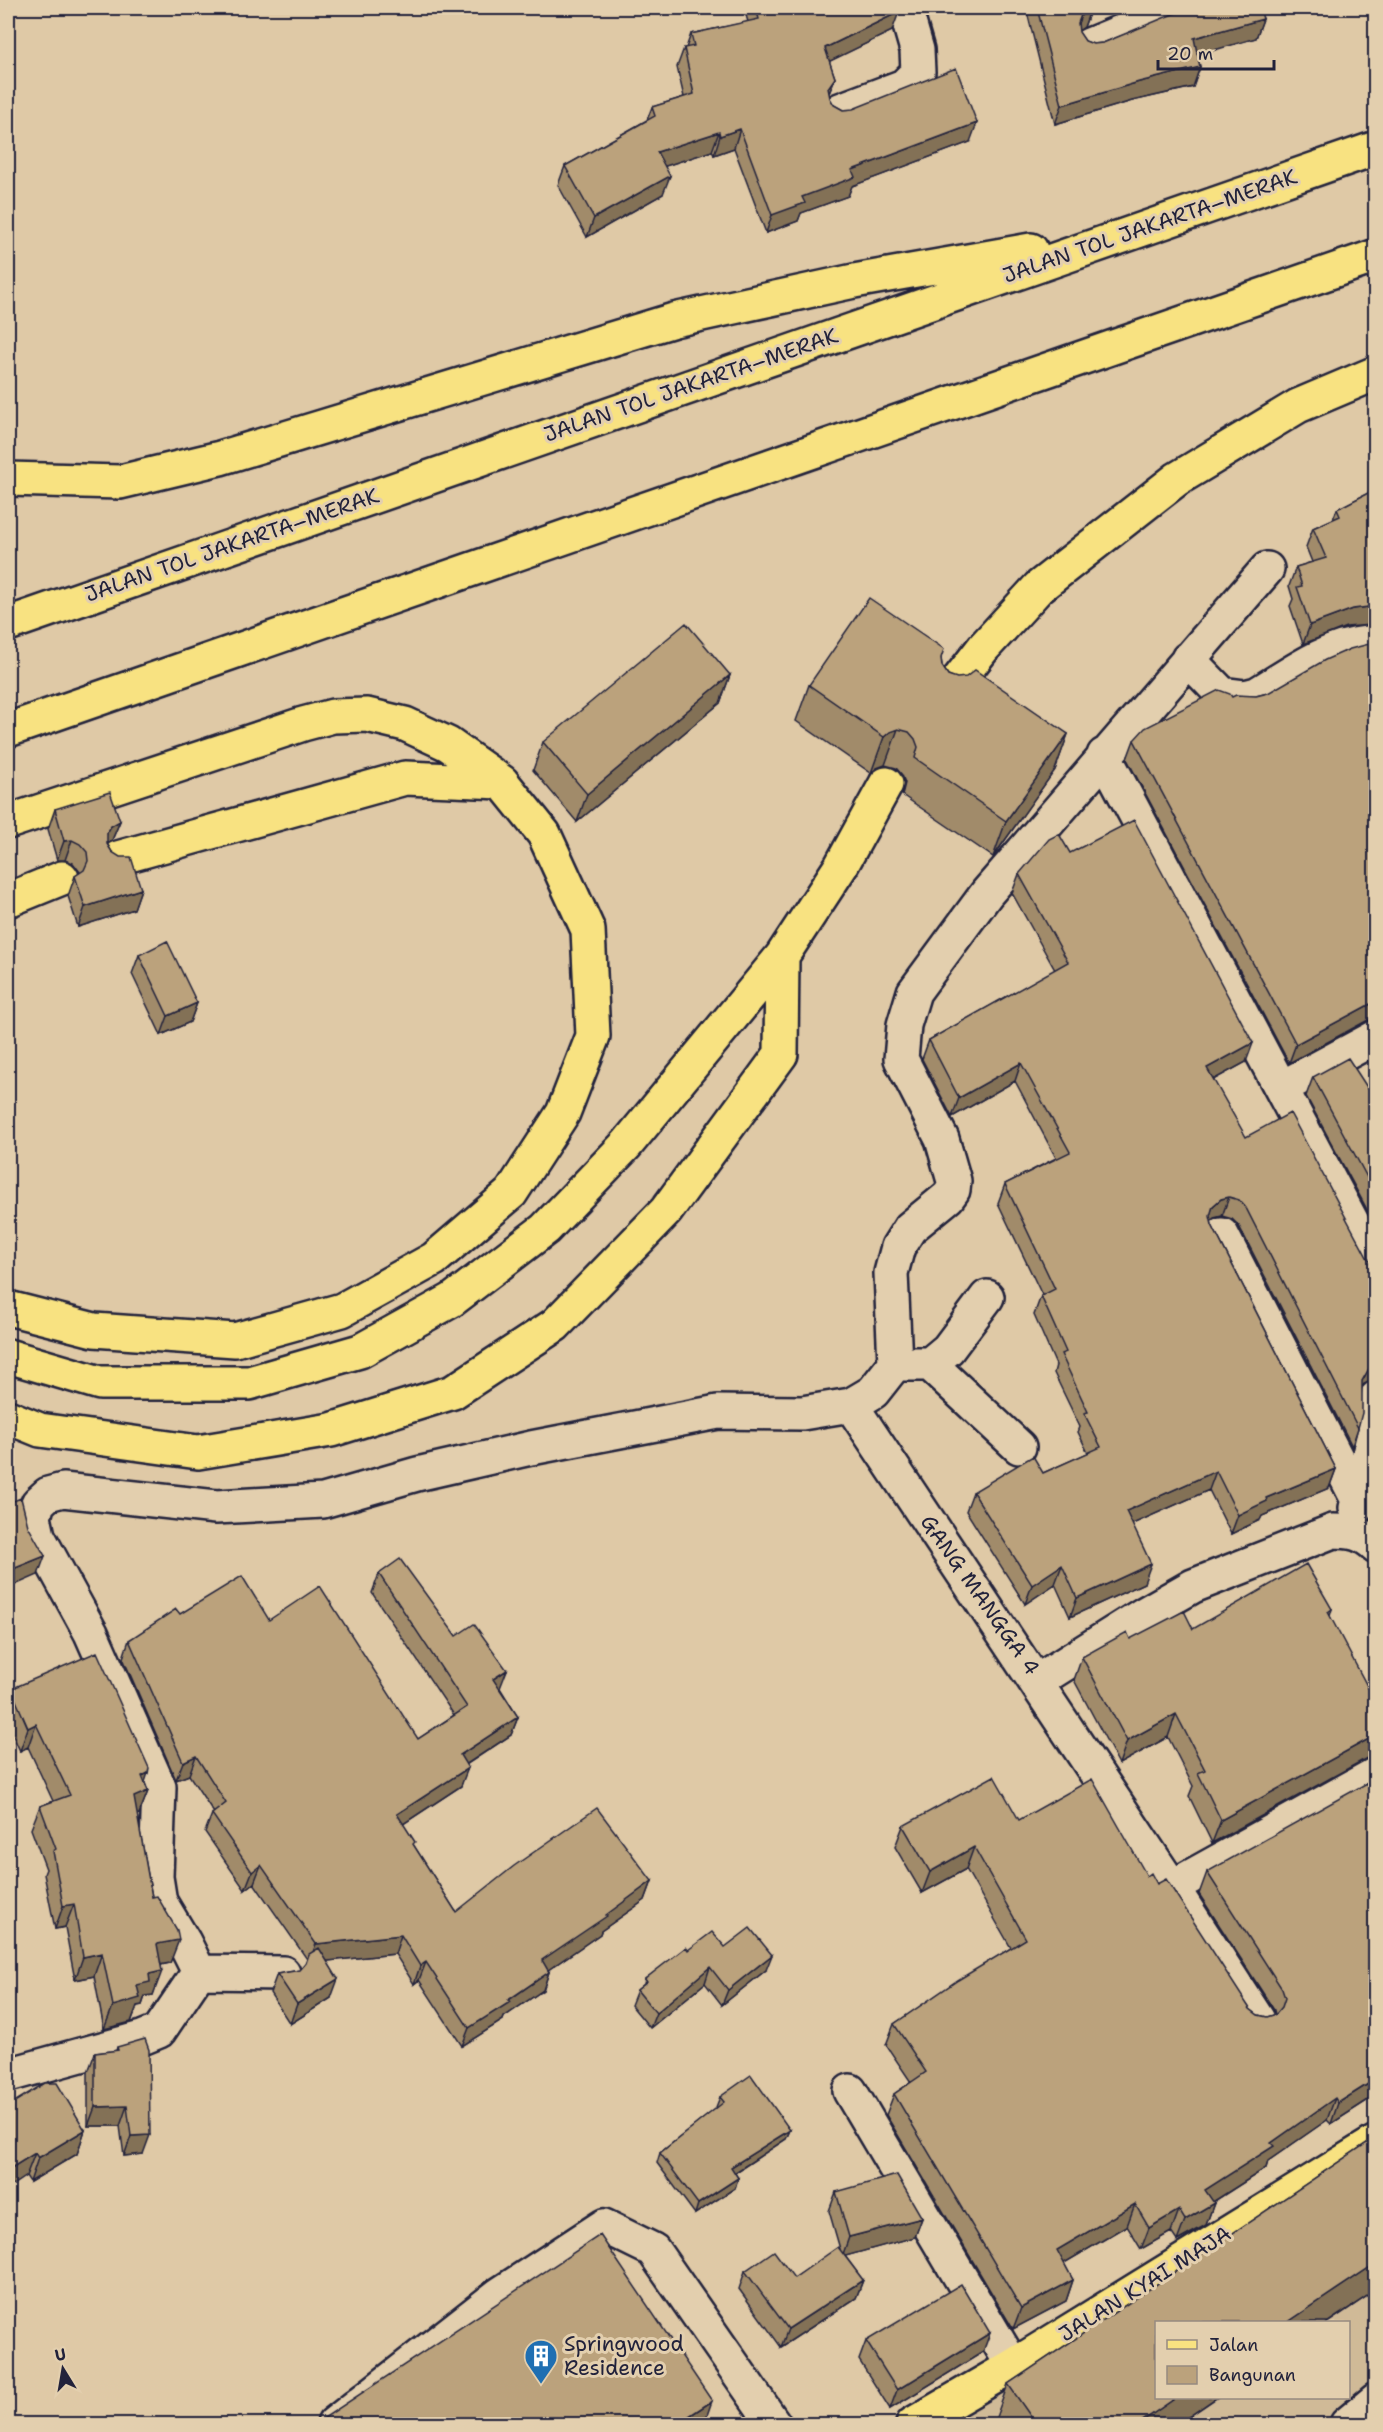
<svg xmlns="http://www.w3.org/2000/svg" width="1383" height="2432" viewBox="0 0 1383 2432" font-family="'Shantell Sans',sans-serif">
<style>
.built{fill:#d0ba97;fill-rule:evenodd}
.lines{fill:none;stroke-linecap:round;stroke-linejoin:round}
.minor-casing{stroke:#22223b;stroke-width:38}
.major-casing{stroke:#22223b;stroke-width:38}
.highway-casing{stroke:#22223b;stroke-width:38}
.minor{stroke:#e3cfae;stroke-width:33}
.major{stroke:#f8e281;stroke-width:33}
.highway{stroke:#f8e281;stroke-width:33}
.wall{fill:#a18b6b;stroke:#22223b;stroke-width:1.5}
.shaded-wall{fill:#837157;stroke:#22223b;stroke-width:1.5}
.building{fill:#bba27c;stroke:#22223b;stroke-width:1.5}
.labels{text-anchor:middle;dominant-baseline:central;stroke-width:6;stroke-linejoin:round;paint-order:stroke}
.street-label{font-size:21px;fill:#22223b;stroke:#e3cfae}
.poi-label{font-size:21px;fill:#22223b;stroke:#e3cfae;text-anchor:start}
</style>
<rect width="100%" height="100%" fill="#dfc9a6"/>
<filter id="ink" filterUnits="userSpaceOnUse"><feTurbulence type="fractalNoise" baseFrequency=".0167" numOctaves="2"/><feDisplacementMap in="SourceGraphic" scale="12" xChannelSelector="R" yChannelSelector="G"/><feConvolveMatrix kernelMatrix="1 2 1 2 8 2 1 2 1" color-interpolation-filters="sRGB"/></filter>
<g filter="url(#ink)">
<path class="built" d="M1375 2163V2424H951ZM1156 2322H1348V2398H1156Z"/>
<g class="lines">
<g class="minor-casing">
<path id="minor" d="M1089 45 1157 17 1167 8
M840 110 904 86 918 72 917 50 905 8
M1188 659 1222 694 1245 697 1257 694C1292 673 1325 647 1367 643L1376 650
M1104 755 1376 1267
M1281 1088 1376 1037
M1222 1235 1358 1500
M895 1364H930L948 1349 987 1297
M930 1364 1019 1447
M851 1405 1172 1887 1376 1774
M1356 1508 1374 1434 1373 1406 1376 1398
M1036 1682 1144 1614 1193 1586 1333 1531C1352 1531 1362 1533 1376 1546
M1172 1887 1258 2020
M199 1972 184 1942 160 1902 156 1877 159 1787 91 1633 38 1536 34 1517 38 1503 48 1494 63 1490 216 1507 323 1501 417 1474 531 1448 718 1412 802 1413 851 1405 873 1392 895 1364 891 1273 898 1247 910 1228 948 1197 953 1190 954 1181 942 1139 901 1059 904 1025 914 992 987 893 1267 569
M199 1972 283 1973
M8 2075 142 2038 159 2031 199 1972
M850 2091 1013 2366
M334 2424 500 2294 604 2226 653 2250 774 2424
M1347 2424 1376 2400"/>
</g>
<g class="major-casing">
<path id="major" d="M913 2424 1013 2366 1376 2142"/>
</g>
<g class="highway-casing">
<path id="highway" d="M8 479 120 482 220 458 674 320 854 281 1031 250
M8 624 1376 148
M946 696 984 647 1039 587 1177 479 1298 406 1376 373
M8 730 1376 256
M8 822 303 724 333 716 367 715 405 724 448 744 502 782 544 834 588 930 593 1036 563 1113 511 1193 434 1259 342 1310 235 1340 94 1330 8 1308
M118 858 405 778 502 782
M8 900 62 878
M8 1356 100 1383H249L360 1351 452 1300 545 1229 627 1144 782 956 841 866 886 784
M8 1417 40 1430 198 1452 331 1430 453 1392 555 1325 666 1211 781 1054 782 956"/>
</g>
<use href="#minor" class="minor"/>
<use href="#major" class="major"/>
<use href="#highway" class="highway"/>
</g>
<path class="wall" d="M744 8H898L892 31 829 61 835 78 829 93 830 98 834 105 843 110 970 142 852 186 848 196 801 213 798 221 766 233 734 148 714 155 712 151 665 166 663 194 587 237 558 185 565 166 647 120 652 107 684 97 677 67 684 48H686L691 34 748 22Z
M1026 8H1091L1084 27 1078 31 1085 41 1093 44 1103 43 1185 11V8H1260L1263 19 1256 38 1197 54 1200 67 1193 87 1132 101 1055 124Z
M1376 489V628L1371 625 1346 627 1303 644 1290 606 1293 599 1289 586 1296 567 1312 562 1306 547 1313 528 1333 519 1337 509Z
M941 658 942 666 948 675 1068 734 1055 770 993 857 902 795 905 783 902 775 896 768 885 765 877 768 871 773 796 721 809 685Z
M730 675 720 703 577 822 533 770 543 742Z
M1268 693 1368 1020 1289 1063 1127 759 1134 740 1232 697 1256 696Z
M55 809 120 821 112 840 107 843 112 852 141 889 134 909 78 927 68 896 75 876 80 873V872L73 863 65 860H57L48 829Z
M1070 853 1246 1062 1213 1080 1374 1379 1364 1384 1362 1387 1358 1428 1352 1446 1239 1226 1232 1219 1222 1216 1214 1218 1211 1221 1212 1225 1336 1469 1329 1488 1262 1516 1260 1520 1231 1534 1209 1490 1132 1524 1144 1583 1070 1617 1055 1584 1025 1604 966 1511 973 1492 1043 1473 1088 1453 1078 1432 1080 1427 1054 1373 1056 1365 1034 1315 1041 1296 1042 1295 998 1203 1005 1184 1056 1158 1015 1081 952 1117 922 1059 929 1040 1055 970 1012 893 1019 874Z
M139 955 197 1003 190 1022 161 1035 132 974Z
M1313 1077 1376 1101V1226L1306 1096Z
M379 1574 456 1636 500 1688 518 1717 511 1735 466 1765 461 1786 403 1824 414 1846 456 1912 652 1881 645 1900 601 1931 600 1934 548 1970 549 1972 543 1990 504 2017 503 2020 462 2046 419 1980 414 1984 395 1954 327 1961 331 1998 290 2024 270 1993 277 1974 300 1970 305 1964 307 1959 254 1883 245 1890 205 1832 212 1814 214 1813 189 1775 176 1780 123 1658 129 1640 180 1614 418 1739 454 1715 372 1593Z
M1332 1609 1330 1616 1367 1758 1212 1843 1189 1796 1193 1786 1168 1737 1119 1764 1074 1680 1082 1657 1130 1639Z
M11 1689 145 1783 148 1791 139 1814 137 1815 152 1897 170 1963 161 1965 153 1995 145 1996 142 2005 137 2006 131 2022 104 2029 94 1976 75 1980 65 1927 55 1929 44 1874 46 1869 31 1829 40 1806 53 1801 28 1747 20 1751 8 1724V1698Z
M1019 1820 1147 1876 1157 1884 1250 2009 1258 2015 1267 2017 1275 2015 1274 2010 1199 1894 1207 1872 1376 2095 1331 2124 1327 2120 1268 2161 1266 2168 1213 2202 1214 2203 1206 2225 1196 2231 1177 2241 1171 2232 1141 2249 1127 2226 1064 2263 1073 2280 1066 2301 1013 2329 886 2115 894 2094 911 2082 886 2045 894 2024 1011 1948 966 1869 922 1893 895 1847 903 1826Z
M725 1947 766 1970 722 2005 705 1983 650 2028 631 2005 637 1990 644 1984 645 1979 688 1950Z
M117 2047 143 2154 124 2156 120 2126H88V2072L95 2053 116 2051Z
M720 2097 790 2130 786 2139 735 2173 738 2178 735 2188 695 2214 657 2163 660 2153 717 2108 716 2107Z
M8 2106 85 2130 77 2154 30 2182 26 2176Z
M1376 2137V2290L1178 2424H998L995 2420 1008 2384Z
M836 2192 922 2218 915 2237 845 2256 863 2280 856 2298 781 2347 739 2289 745 2271 794 2278 840 2249 829 2211Z
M866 2341 983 2352 890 2409 859 2360Z"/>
<path class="shaded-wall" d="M1091 8 1084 27 1074 34 1081 15Z
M899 12 892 31 818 67 825 48Z
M1263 19 1256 38 1187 58 1194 38Z
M1200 67 1193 87 1132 101 1055 124 1062 105 1139 82Z
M835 78 828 96V88Z
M977 123 970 142 852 186 848 196 801 213 798 221 766 233 772 215 802 197 852 170Z
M740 129 734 148 714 155 720 136Z
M719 132 712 151 650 171 657 152Z
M670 176 663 194 587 237 594 218Z
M1376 606V613L1371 625 1346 627 1303 644 1310 625 1353 609Z
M730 675 720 703 577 822 587 794Z
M898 729 885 765 877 768 871 773 884 737 890 732Z
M1068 734 1055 770 993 857 1006 821Z
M120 821 112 840 104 845 107 833 111 826Z
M72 840 65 860H57L64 841Z
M141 889 134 909 78 927 85 907Z
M1376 1001V1020H1368L1289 1063 1296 1044Z
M197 1003 190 1022 161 1035 168 1016Z
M1253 1043 1246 1062 1200 1087 1207 1068Z
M1021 1063 1015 1081 952 1117 959 1098Z
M1229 1197 1222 1216 1214 1218 1206 1225 1213 1206 1221 1199Z
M1376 1363V1380L1374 1379 1364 1384 1355 1399 1362 1381 1371 1365Z
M1336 1469 1329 1488 1262 1516 1260 1520 1231 1534 1238 1515 1266 1498Z
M1216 1471 1209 1490 1119 1530 1126 1511Z
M45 1556 38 1575 8 1588V1571Z
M1151 1564 1144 1583 1070 1617 1077 1598Z
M1062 1565 1055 1584 1025 1604 1032 1585Z
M507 1670 500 1688 486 1697 493 1679Z
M1176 1714 1168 1737 1119 1764 1127 1741Z
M518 1717 511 1735 453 1773 460 1755Z
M36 1724 28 1747 20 1751 28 1728Z
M1376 1735V1754L1367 1758 1212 1843 1221 1820Z
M196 1756 189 1775 176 1780 183 1762Z
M468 1768 461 1786 391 1832 397 1814Z
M148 1773 141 1794 148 1791 139 1814 125 1820 142 1776Z
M974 1847 966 1869 922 1893 930 1872Z
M261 1865 254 1883 245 1890 252 1872Z
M652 1881 645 1900 601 1931 600 1934 535 1979 542 1960Z
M74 1904 65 1927 55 1929 63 1906Z
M401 1935 395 1954 309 1963 316 1944Z
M179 1940 170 1963 149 1967 157 1944Z
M102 1953 94 1976 75 1980 83 1957Z
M772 1955 766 1970 722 2005 728 1990Z
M426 1962 419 1980 414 1984 420 1966Z
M710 1967 705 1983 650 2028 656 2013Z
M162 1971 153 1995 145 1996 142 2005 137 2006 131 2022 104 2029 113 2006 149 1974Z
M549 1972 543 1990 504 2017 503 2020 462 2046 469 2028Z
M338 1979 331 1998 290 2024 297 2004Z
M1376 2079V2095L1331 2124 1338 2103Z
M1335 2098 1327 2120 1268 2161 1266 2168 1197 2212 1205 2190Z
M127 2106 120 2126H88L95 2107Z
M85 2130 77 2154 30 2182 38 2158Z
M790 2130 786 2139 728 2177 731 2167Z
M150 2135 143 2154 124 2156 131 2136Z
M35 2153 26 2176 8 2188V2170Z
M738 2178 735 2188 695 2214 698 2204Z
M1214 2203 1206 2225 1177 2241 1185 2220Z
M1135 2204 1127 2226 1049 2272 1057 2250Z
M1179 2210 1171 2232 1141 2249 1149 2228Z
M922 2218 915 2237 842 2257 849 2237Z
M1376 2263V2290L1328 2322H1288Z
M863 2280 856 2298 781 2347 788 2329Z
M1073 2280 1066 2301 1013 2329 1021 2308Z
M990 2333 983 2352 890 2409 897 2390Z
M1177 2397H1217L1178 2424H1138Z
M712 2401 704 2424H677Z"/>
<path class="building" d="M756 8H898L899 12 825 48 835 78 828 88 830 98 834 105 843 110 853 109 956 68 977 123 852 170 855 177 802 197 805 203 772 215 740 129 720 136 719 132 657 152 670 176 594 218 565 166 655 116 652 107 694 94 684 48 694 46 691 34 759 19Z
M1037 8H1091L1081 15 1078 23 1079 32 1085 41 1093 44 1103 43 1173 14 1195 9V8H1260L1263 19 1194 38 1200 67 1139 82 1062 105Z
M1376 489V606L1353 609 1310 625 1297 587 1302 586 1296 567 1326 558 1313 528 1340 516 1337 509Z
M869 598 944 649 941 658 942 666 948 675 957 678 966 677 975 670 1068 734 1006 821 915 758 918 747 915 739 909 732 898 729 890 732 884 737 809 685Z
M686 623 730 675 587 794 543 742Z
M1369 644 1376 647V1001L1296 1044 1134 740 1145 728 1219 690 1230 694 1232 697 1236 695 1256 696 1268 693 1325 660 1350 649Z
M110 792 120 821 111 826 107 833V844L112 852 120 857H131L141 889 85 907 75 876 84 870 88 861 87 852 80 844 72 840 64 841 55 809Z
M1134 820 1253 1043 1207 1068 1246 1137 1290 1113 1367 1257 1373 1264 1376 1265V1363L1371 1365 1362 1381V1413L1358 1428 1246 1208 1239 1200 1229 1197 1221 1199 1213 1206 1210 1216 1212 1225 1336 1469 1266 1498 1267 1501 1238 1515 1216 1471 1126 1511 1151 1564 1077 1598 1062 1565 1032 1585 973 1492 1033 1456 1043 1473 1101 1447 1084 1413 1088 1412 1061 1354 1066 1352 1041 1296 1055 1289 1005 1184 1070 1152 1021 1063 959 1098 929 1040 1068 962 1019 874 1049 839 1059 834 1070 853Z
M167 941 197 1003 168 1016 139 955Z
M1348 1058 1376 1101V1194L1313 1077Z
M21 1498 28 1526 45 1556 8 1571V1503Z
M400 1559 456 1636 474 1624 507 1670 493 1679 518 1717 460 1755 468 1768 397 1814 415 1842 413 1844 456 1912 514 1866 597 1808 652 1881 606 1915 607 1916 542 1960 549 1972 508 2000 510 2002 469 2028 426 1962 420 1966 401 1935 316 1944 261 1865 252 1872 212 1814 226 1803 196 1756 183 1762 129 1640 176 1609 180 1614 242 1576 269 1620 320 1586 418 1739 467 1707 379 1574Z
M1306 1564 1332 1609 1328 1612 1376 1703V1735L1221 1820 1198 1773 1205 1770 1176 1714 1127 1741 1082 1657 1127 1632 1130 1639 1184 1611 1193 1629Z
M97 1652 149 1768 148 1773 142 1776 148 1791 134 1797 152 1897 157 1896 177 1930 179 1940 157 1944 162 1971 149 1974 150 1982 137 1985 140 1998 113 2006 102 1953 83 1957 74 1904 63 1906 53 1851 56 1849 40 1806 70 1795 36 1724 28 1728 11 1689Z
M994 1776 1019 1820 1092 1779 1147 1876 1151 1873 1157 1884 1166 1879 1250 2009 1258 2015 1267 2017 1276 2014 1282 2007 1285 1998 1282 1989 1207 1872 1376 1778V2079L1338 2103 1335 2098 1271 2143 1274 2146 1205 2190 1214 2203 1185 2220 1179 2210 1149 2228 1135 2204 1057 2250 1073 2280 1021 2308 894 2094 926 2072 894 2024 958 1980 1026 1939 974 1847 930 1872 903 1826Z
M750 1928 772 1955 728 1990 710 1967 656 2013 637 1990 647 1982 645 1979 686 1947 688 1950 712 1932 725 1947Z
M319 1948 338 1979 297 2004 277 1974 300 1970 306 1963 309 1954Z
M145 2039 149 2050 150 2135 131 2136 127 2106 95 2107V2053L118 2050 117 2047Z
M751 2075 790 2130 731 2167 738 2178 698 2204 660 2153 724 2102 720 2097Z
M45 2083H57L85 2130 38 2158 35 2153 8 2170V2106Z
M1376 2137V2263L1288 2322H1156V2397H1177L1138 2424H1036L1008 2384Z
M897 2175 922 2218 849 2237 836 2192Z
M600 2235 712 2401 677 2424H315Z
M838 2247 863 2280 788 2329 745 2271 774 2251 794 2278Z
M961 2284 990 2333 897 2390 866 2341Z"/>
</g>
<defs>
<g id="building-pin" transform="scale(1.725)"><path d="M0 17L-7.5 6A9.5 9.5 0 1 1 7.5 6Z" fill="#1f6fb2" stroke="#e3cfae"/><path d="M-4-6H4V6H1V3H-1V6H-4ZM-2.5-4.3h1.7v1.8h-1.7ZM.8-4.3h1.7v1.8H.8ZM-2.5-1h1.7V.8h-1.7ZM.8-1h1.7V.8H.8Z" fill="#fff"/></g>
</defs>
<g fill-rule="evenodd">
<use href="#building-pin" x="541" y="2356"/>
</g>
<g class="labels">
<g class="street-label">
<text transform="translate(1150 226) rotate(-19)">JALAN TOL JAKARTA–MERAK</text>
<text transform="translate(691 385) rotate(-19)">JALAN TOL JAKARTA–MERAK</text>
<text transform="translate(232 545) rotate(-19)">JALAN TOL JAKARTA–MERAK</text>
<text transform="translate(980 1595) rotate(55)">GANG MANGGA 4</text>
<text transform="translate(1145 2284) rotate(-32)">JALAN KYAI MAJA</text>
</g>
<g class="poi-label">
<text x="564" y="2344">Springwood<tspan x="564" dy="24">Residence</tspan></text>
</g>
</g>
<rect width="1383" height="2432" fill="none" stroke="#e3cfae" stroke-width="30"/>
<rect x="15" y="15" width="1353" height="2402" fill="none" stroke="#22223b" stroke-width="2" filter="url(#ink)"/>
<rect x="1155" y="2321" width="195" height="78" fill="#e3cfae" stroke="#968a80" stroke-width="1.5"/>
<rect x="1167" y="2340" width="30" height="9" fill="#f8e281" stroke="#968a80" stroke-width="1.5"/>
<text x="1209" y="2351" font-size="18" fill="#22223b">Jalan</text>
<rect x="1167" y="2366" width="30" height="18" fill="#bba27c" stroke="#968a80" stroke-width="1.5"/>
<text x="1209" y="2381" font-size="18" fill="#22223b">Bangunan</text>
<g transform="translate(63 2369) rotate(349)" stroke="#e3cfae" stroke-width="4.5" paint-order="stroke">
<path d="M0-4.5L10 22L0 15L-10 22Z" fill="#22223b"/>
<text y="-9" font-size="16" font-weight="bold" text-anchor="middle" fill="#22223b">U</text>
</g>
<path d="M1158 60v9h116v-9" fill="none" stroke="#22223b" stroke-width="3"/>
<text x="1167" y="60" font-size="18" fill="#22223b" stroke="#e3cfae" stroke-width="4.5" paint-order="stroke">20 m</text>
</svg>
